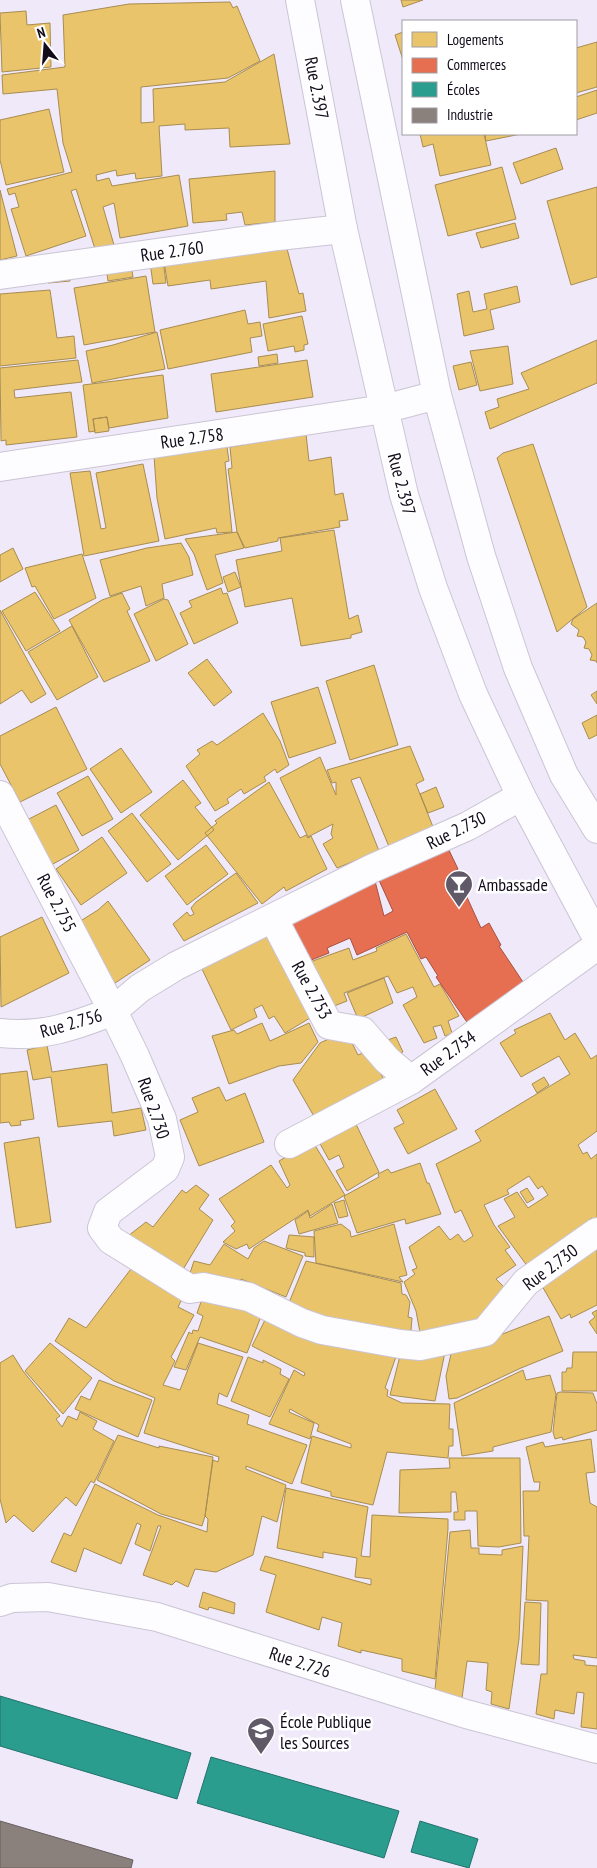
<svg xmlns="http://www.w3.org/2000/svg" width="597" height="1868" viewBox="0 0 597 1868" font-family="'PT Sans Narrow',sans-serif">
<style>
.homes{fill:#e9c46a;stroke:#a88c52}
.shops{fill:#e76f51;stroke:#a75140}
.schools{fill:#2a9d8f;stroke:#22716c}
.industry{fill:#8a817c;stroke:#665e5f}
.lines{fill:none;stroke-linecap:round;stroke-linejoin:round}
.minor-casing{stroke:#cac5d4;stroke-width:30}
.major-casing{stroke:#cac5d4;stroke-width:30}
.minor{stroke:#fdfcfe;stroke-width:28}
.major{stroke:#fdfcfe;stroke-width:28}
.labels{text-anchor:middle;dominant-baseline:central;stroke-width:5;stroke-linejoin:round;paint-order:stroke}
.street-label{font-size:18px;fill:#110b1a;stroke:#fff}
.poi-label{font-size:18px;fill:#110b1a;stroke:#fff;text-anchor:start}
</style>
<rect width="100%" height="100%" fill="#efe9f9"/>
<path class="homes" d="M401 0H423L403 7Z
M230 2 233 8 237 6 260 61 228 78 141 87V123L154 122 153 89 225 82 274 54 290 144 230 147 229 128 185 130V124L159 126 162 176 136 179 135 173 117 176 116 170 96 175 97 181 109 178 112 186 179 175 188 226 120 238 114 203 103 207 114 245 95 249 76 189 71 191 86 236 26 256 11 209 19 207 15 193 9 195 7 189 72 172 63 143 57 89 3 94 2 75 65 67 63 15 129 4Z
M26 11 27 25 50 23 51 67 2 72 0 13Z
M403 32V60L395 35Z
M597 42V87L576 93V48Z
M597 90V113L576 120V97Z
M49 109 64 172 6 185 0 160V120Z
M420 134H484L491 165 440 176 433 144 423 147Z
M485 134H521L486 141Z
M556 148 563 169 521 184 513 163Z
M502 167 516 219 448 236 435 185Z
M275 171V222L245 225 242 212 226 214 227 220 193 223 189 179Z
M597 187V277L571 285 547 201Z
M0 190 17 256 0 260Z
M515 223 519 238 481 248 476 233Z
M286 245 299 294 303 293 306 311 269 318 266 281 211 289 210 280 168 286 164 262Z
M163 260 166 283 153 284 150 262Z
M131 264 133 277 108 281 106 267Z
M69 272 70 281 48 283V275Z
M146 276 155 332 84 345 74 288Z
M517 286 520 302 490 310 494 329 464 336 457 294 469 291 473 312 487 309 484 294Z
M50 290 57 338 74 336 76 358 0 366V294Z
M245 310 248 324 260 322 262 336 250 338 252 352 168 369 160 330Z
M302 316 308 344 304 345V350L295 352 294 346 268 351 263 324Z
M157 332 165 369 92 383 86 351 113 345Z
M597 340V383L490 429 485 412 499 407 497 399 529 389 521 373Z
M508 346 513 384 480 391 470 351Z
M277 354 278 363 259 366 258 357Z
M78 360 82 382 14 390 15 398 71 392 77 437 6 445V440L1 441 0 368Z
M307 360 313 397 216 412 211 374Z
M471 362 477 385 459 390 453 366Z
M163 375 168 418 109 428 107 417 93 419 95 431 89 432 83 385Z
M107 417 109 431 95 433 93 419Z
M306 434 309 461 331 457 335 495 343 493 348 520 339 521 340 527 278 538V541L245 548 237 532 228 469 232 468 230 447Z
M533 444 587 607 557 632 497 458 503 453Z
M227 447 229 461 225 462 232 532 217 533 216 528 165 539 157 498 154 456Z
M143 464 159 541 84 556 70 473 90 471 101 529 106 528 96 473Z
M334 530 349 619 358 615 362 632 351 635V638L301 646 292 598 245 607 236 560 282 551 280 538Z
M237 532 244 548 215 555 223 583 207 590 194 554 185 539Z
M181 543 189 557 193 575 162 584 164 598 146 606 141 586 110 596 100 560 147 548Z
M13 548 23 569 0 582V555Z
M82 554 96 598 54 619 35 586 32 587 25 568Z
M235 572 241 587 228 592 223 577Z
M221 588 223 594 227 593 238 623 194 644 180 613 192 607 189 601Z
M35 592 60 631 26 651 2 611Z
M122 593 130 609 127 611 150 661 104 682 69 620 102 600Z
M164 599 168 600 188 644 156 661 134 614Z
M597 603V663L596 661 590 660 592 655 589 649 584 648 586 642 583 637 577 636 579 630 571 624 573 619Z
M0 610 46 694 31 703 22 690 0 704Z
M72 626 98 677 57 700 28 652Z
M207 659 232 692 214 706 188 673Z
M374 665 398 745 350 760 326 681Z
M318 687 336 743 289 758 271 702Z
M597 691V704L591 695Z
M56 707 87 769 20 802 0 764V736Z
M263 713 280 741 289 765 277 773 275 769 264 777 266 781 244 794 241 789 227 799 229 803 215 811 186 766 200 754 197 750 212 741 217 745Z
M597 715V735L589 739 582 723Z
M410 746 424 780 416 784 435 832 390 849 360 777 351 780 379 851 337 868 323 844 333 838 331 834 333 824 308 837 280 778 320 757 336 795V782L332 783 327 770Z
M121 748 152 792 121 813 90 769Z
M88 776 113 819 82 836 57 793Z
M183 780 201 803 195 807 214 830 178 860 140 815Z
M269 782 300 838 306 835 308 838 311 836 327 869 286 891 284 887 262 904 205 833 217 823 215 821Z
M436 787 444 807 428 813 420 794Z
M56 805 79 850 51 865 27 820Z
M132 813 171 864 147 882 108 831Z
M102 837 127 873 81 905 56 869Z
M206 845 228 874 187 905 165 876Z
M236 873 258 903 184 941 173 924 187 912 190 916 194 914 191 908 196 902Z
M108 901 150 960 109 987 74 925 98 910Z
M42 917 69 973 1 1007 0 937Z
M268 923 315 1015 285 1033 274 1016 269 1019 262 1005 254 1009 257 1017 231 1030 202 969 236 951Z
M406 934 434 987 440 984 459 1016 448 1021 452 1033 445 1036 441 1025 433 1027 437 1038 424 1043 403 1005 417 997 413 987 397 993 388 976 344 993 347 1001 324 1010 307 963 349 948 353 960 377 951 376 948Z
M384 978 393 1003 358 1019 347 993Z
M550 1013 565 1040 575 1033 591 1059 597 1055V1131L578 1145 583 1154 587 1152 591 1159 597 1154V1220L594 1223 592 1218 528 1267 498 1226 515 1217 504 1199 517 1192 528 1208 548 1195 542 1186 538 1189 529 1176 507 1190 509 1194 484 1205 494 1225 510 1247 505 1250 516 1265 496 1279 505 1288 463 1335 451 1324 452 1329 421 1338 416 1311 404 1282 415 1274 412 1270 417 1268 409 1247 439 1226 450 1240 458 1234 464 1242 473 1236 461 1210 455 1213 436 1164 481 1141 475 1131 570 1074 559 1056 521 1077 500 1043 516 1033 514 1030Z
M262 1023 270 1041 309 1023 318 1042 301 1063 279 1066 229 1084 212 1036 234 1030 237 1034Z
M346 1031 358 1055 370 1050 388 1089 319 1125 293 1080 320 1043Z
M396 1037 403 1052 390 1058 382 1042Z
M47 1045 52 1072 107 1064 112 1113 141 1108 146 1130 114 1136 112 1121 58 1127 51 1077 33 1080 27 1050Z
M27 1071 34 1119 20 1121 21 1125 11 1126 9 1122 0 1123V1074Z
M544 1077 549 1085 537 1093 532 1084Z
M219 1087 226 1101 245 1093 264 1142 199 1166 180 1120 198 1112 192 1098Z
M435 1089 457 1129 408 1154 394 1128 404 1123 397 1110Z
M354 1120 379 1172 347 1191 336 1171 344 1167 339 1155 329 1160 318 1140Z
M39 1137 51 1222 16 1228 4 1143Z
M313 1142 345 1195 310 1216 308 1210 249 1249 247 1244 236 1249 223 1242 235 1231 231 1226 235 1222 219 1199 271 1165 287 1188 290 1185 279 1161Z
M420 1163 427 1183H429L441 1214 406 1224 405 1219 357 1233 344 1196 379 1177 378 1174 388 1169 391 1173Z
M196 1185 209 1195 199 1209 213 1220 179 1276 128 1236 146 1222 153 1227 182 1190 186 1193Z
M527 1188 534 1199 527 1203 520 1192Z
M344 1200 348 1216 339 1218 334 1203Z
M332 1204 338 1223 299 1234 295 1220 308 1211 310 1218Z
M341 1224 350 1231 351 1237 394 1224 407 1275 399 1277 403 1282 316 1263 314 1231Z
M289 1235 314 1237V1257L305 1256V1253L286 1248Z
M264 1241 303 1256 286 1297 241 1279 237 1290 188 1279 194 1261 210 1265 224 1244 248 1259 254 1248Z
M597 1243V1305L571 1318 570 1314 561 1319 538 1279Z
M137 1261 183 1297 178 1307 194 1315 171 1357 175 1361 163 1385 180 1390 198 1343 243 1357 227 1397 219 1393 217 1404 249 1415 247 1424 307 1445 292 1484 246 1466V1469L286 1485 277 1522 262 1516 253 1555 216 1572 195 1569 188 1587 176 1581 172 1585 143 1575 161 1526H158L150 1551 135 1544 141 1525 137 1523 121 1564 84 1548 76 1572 51 1562 64 1533 71 1536 95 1484 158 1515 207 1532 208 1519 205 1516 213 1460 218 1462 219 1457 144 1433 155 1398 114 1381 55 1341 69 1318 86 1328Z
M306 1261 401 1283 402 1294 406 1295 410 1302 408 1317 412 1318 410 1342 286 1310Z
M205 1291 263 1311 247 1353 200 1337 186 1370 174 1367 189 1332 192 1334 193 1330 198 1331 203 1316 197 1313Z
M597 1310V1334L589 1322 595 1317 592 1313Z
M269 1312 398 1351 385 1388 388 1390 387 1396 402 1403 450 1404 449 1429H453V1446H449L448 1458 387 1452 373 1505 331 1496V1492L301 1483 312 1436 351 1448V1444L317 1431 319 1425 290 1409 289 1412 314 1423 310 1439 269 1424 294 1370 304 1376 305 1373 252 1346Z
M549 1316 563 1351 521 1368 457 1398 449 1399 446 1376 451 1354Z
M50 1343 92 1378 63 1414 25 1371Z
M402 1348 445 1352 435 1401 390 1395Z
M573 1352H597V1391H562V1372H566L567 1368H572Z
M13 1355 23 1371 60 1416 56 1419 62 1427 68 1416 77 1420 80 1412 97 1421 93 1429 114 1441 94 1483 91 1481 76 1506 66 1497 33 1532 14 1515 6 1523 0 1499V1363Z
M248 1357 263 1363V1360L281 1369 280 1374 289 1379 270 1417 231 1401Z
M523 1370 526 1380 550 1375 556 1394 551 1432 493 1447V1451L462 1456 454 1403Z
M99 1380 152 1400 138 1437 75 1409 81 1396 90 1400Z
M560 1392 593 1393 597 1404V1430L563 1440 562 1437 555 1439 553 1432 557 1393Z
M118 1435 159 1448V1446L213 1457 205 1516 202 1526 161 1514 97 1480Z
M591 1439 595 1472 586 1473 590 1503 597 1507V1658L573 1655 574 1659 585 1661V1665L597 1666V1729L581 1727 584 1693 577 1692 574 1714 555 1710 554 1719 536 1714 541 1674H547L548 1601 526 1600 529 1536H524L523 1491H539L540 1482H534L526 1447 543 1442 545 1447Z
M449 1458H520L521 1543 499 1547 478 1546 477 1511H465V1520H454V1512H458L456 1492H451V1512L399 1513 400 1470 450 1468Z
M286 1488 368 1507 361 1556 370 1557 372 1515 448 1519V1529L435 1679 402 1671V1659L361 1650V1653L338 1646 342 1623 322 1617 319 1630 266 1612 276 1575 260 1570 265 1556 371 1585V1579L355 1577 357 1558 323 1552V1558L277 1548Z
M470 1530 471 1548H479V1554L502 1555V1550L523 1546 519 1639 509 1709 491 1704 492 1692 486 1690 488 1663 467 1661 462 1698 435 1690 450 1532Z
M203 1592 235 1603 234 1614 209 1607 208 1610 199 1607Z
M525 1602 541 1603 539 1665 521 1664Z"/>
<path class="shops" d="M447 846 458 869 455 871 481 928 489 923 501 945 499 946 523 982 473 1031 436 977 438 976 426 957 421 959 407 932 357 955 350 938 327 948 329 953 301 964 282 921 375 881 384 916 393 911 378 878Z"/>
<path class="schools" d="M0 1696 191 1753 177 1799 0 1746Z
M211 1757 399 1811 384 1858 197 1803Z
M420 1821 478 1839 469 1868 411 1852Z"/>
<path class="industry" d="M0 1821 133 1860 131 1868H0Z"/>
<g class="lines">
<g class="minor-casing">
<path id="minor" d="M0 275 278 236 343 229
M0 467 384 409 437 395
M0 795 113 1011C75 1026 41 1038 0 1033
M521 796 468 826 373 868 176 966 140 988 113 1011 135 1056 162 1119 170 1157 165 1169 108 1212 102 1228 111 1240 190 1289 203 1287 249 1297 302 1323 322 1330 400 1344 420 1346 485 1332 526 1282 597 1232
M273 918 329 1025 362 1031 387 1060 411 1080
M289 1144 411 1080 597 946
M0 1602 12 1598 48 1597 157 1617 466 1714 597 1749"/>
</g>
<g class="major-casing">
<path id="major" d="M300 0 343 229 404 495 433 588 473 694 521 796 597 938
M355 0 437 395 481 556 518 668 564 775 597 829"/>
</g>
<use href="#minor" class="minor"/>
<use href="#major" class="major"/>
</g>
<defs>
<g id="bar-pin" transform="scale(1.4375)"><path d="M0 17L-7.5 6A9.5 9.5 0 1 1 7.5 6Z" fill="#5f5968" stroke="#fff"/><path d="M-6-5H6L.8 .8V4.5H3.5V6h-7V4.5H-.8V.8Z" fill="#fff"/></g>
<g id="school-pin" transform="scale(1.4375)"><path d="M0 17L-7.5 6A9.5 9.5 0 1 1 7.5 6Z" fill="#5f5968" stroke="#fff"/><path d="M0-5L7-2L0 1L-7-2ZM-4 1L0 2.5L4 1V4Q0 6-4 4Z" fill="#fff"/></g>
</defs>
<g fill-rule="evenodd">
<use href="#bar-pin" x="459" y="884"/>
<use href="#school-pin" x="261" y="1731"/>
</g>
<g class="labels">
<g class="street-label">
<text transform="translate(317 88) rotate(79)">Rue 2.397</text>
<text transform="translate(172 251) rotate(-8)">Rue 2.760</text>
<text transform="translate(192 438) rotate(-8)">Rue 2.758</text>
<text transform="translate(402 484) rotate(75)">Rue 2.397</text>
<text transform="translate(456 830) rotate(-26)">Rue 2.730</text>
<text transform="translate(57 903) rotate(62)">Rue 2.755</text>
<text transform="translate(312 990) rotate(61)">Rue 2.753</text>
<text transform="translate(71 1023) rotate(-16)">Rue 2.756</text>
<text transform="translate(448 1053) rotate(-36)">Rue 2.754</text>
<text transform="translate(154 1108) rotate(71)">Rue 2.730</text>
<text transform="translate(550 1267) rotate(-37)">Rue 2.730</text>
<text transform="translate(300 1662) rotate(18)">Rue 2.726</text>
</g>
<g class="poi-label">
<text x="478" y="884">Ambassade</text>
<text x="280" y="1721">École Publique<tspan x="280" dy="21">les Sources</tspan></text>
</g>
</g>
<rect x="402" y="20" width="175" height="115" fill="#ffffff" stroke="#a09da3"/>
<rect x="412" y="32" width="25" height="15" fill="#e9c46a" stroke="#a09da3"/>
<text x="447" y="45" font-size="15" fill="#110b1a">Logements</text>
<rect x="412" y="58" width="25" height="15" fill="#e76f51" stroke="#a09da3"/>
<text x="447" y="70" font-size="15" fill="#110b1a">Commerces</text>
<rect x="412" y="82" width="25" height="15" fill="#2a9d8f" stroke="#a09da3"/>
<text x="447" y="95" font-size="15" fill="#110b1a">Écoles</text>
<rect x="412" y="108" width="25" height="15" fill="#8a817c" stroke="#a09da3"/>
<text x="447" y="120" font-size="15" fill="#110b1a">Industrie</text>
<g transform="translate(45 45) rotate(343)" stroke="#ffffff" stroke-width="4" paint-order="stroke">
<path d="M0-4L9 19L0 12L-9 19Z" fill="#110b1a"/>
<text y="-8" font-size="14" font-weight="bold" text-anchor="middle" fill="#110b1a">N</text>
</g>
</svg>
